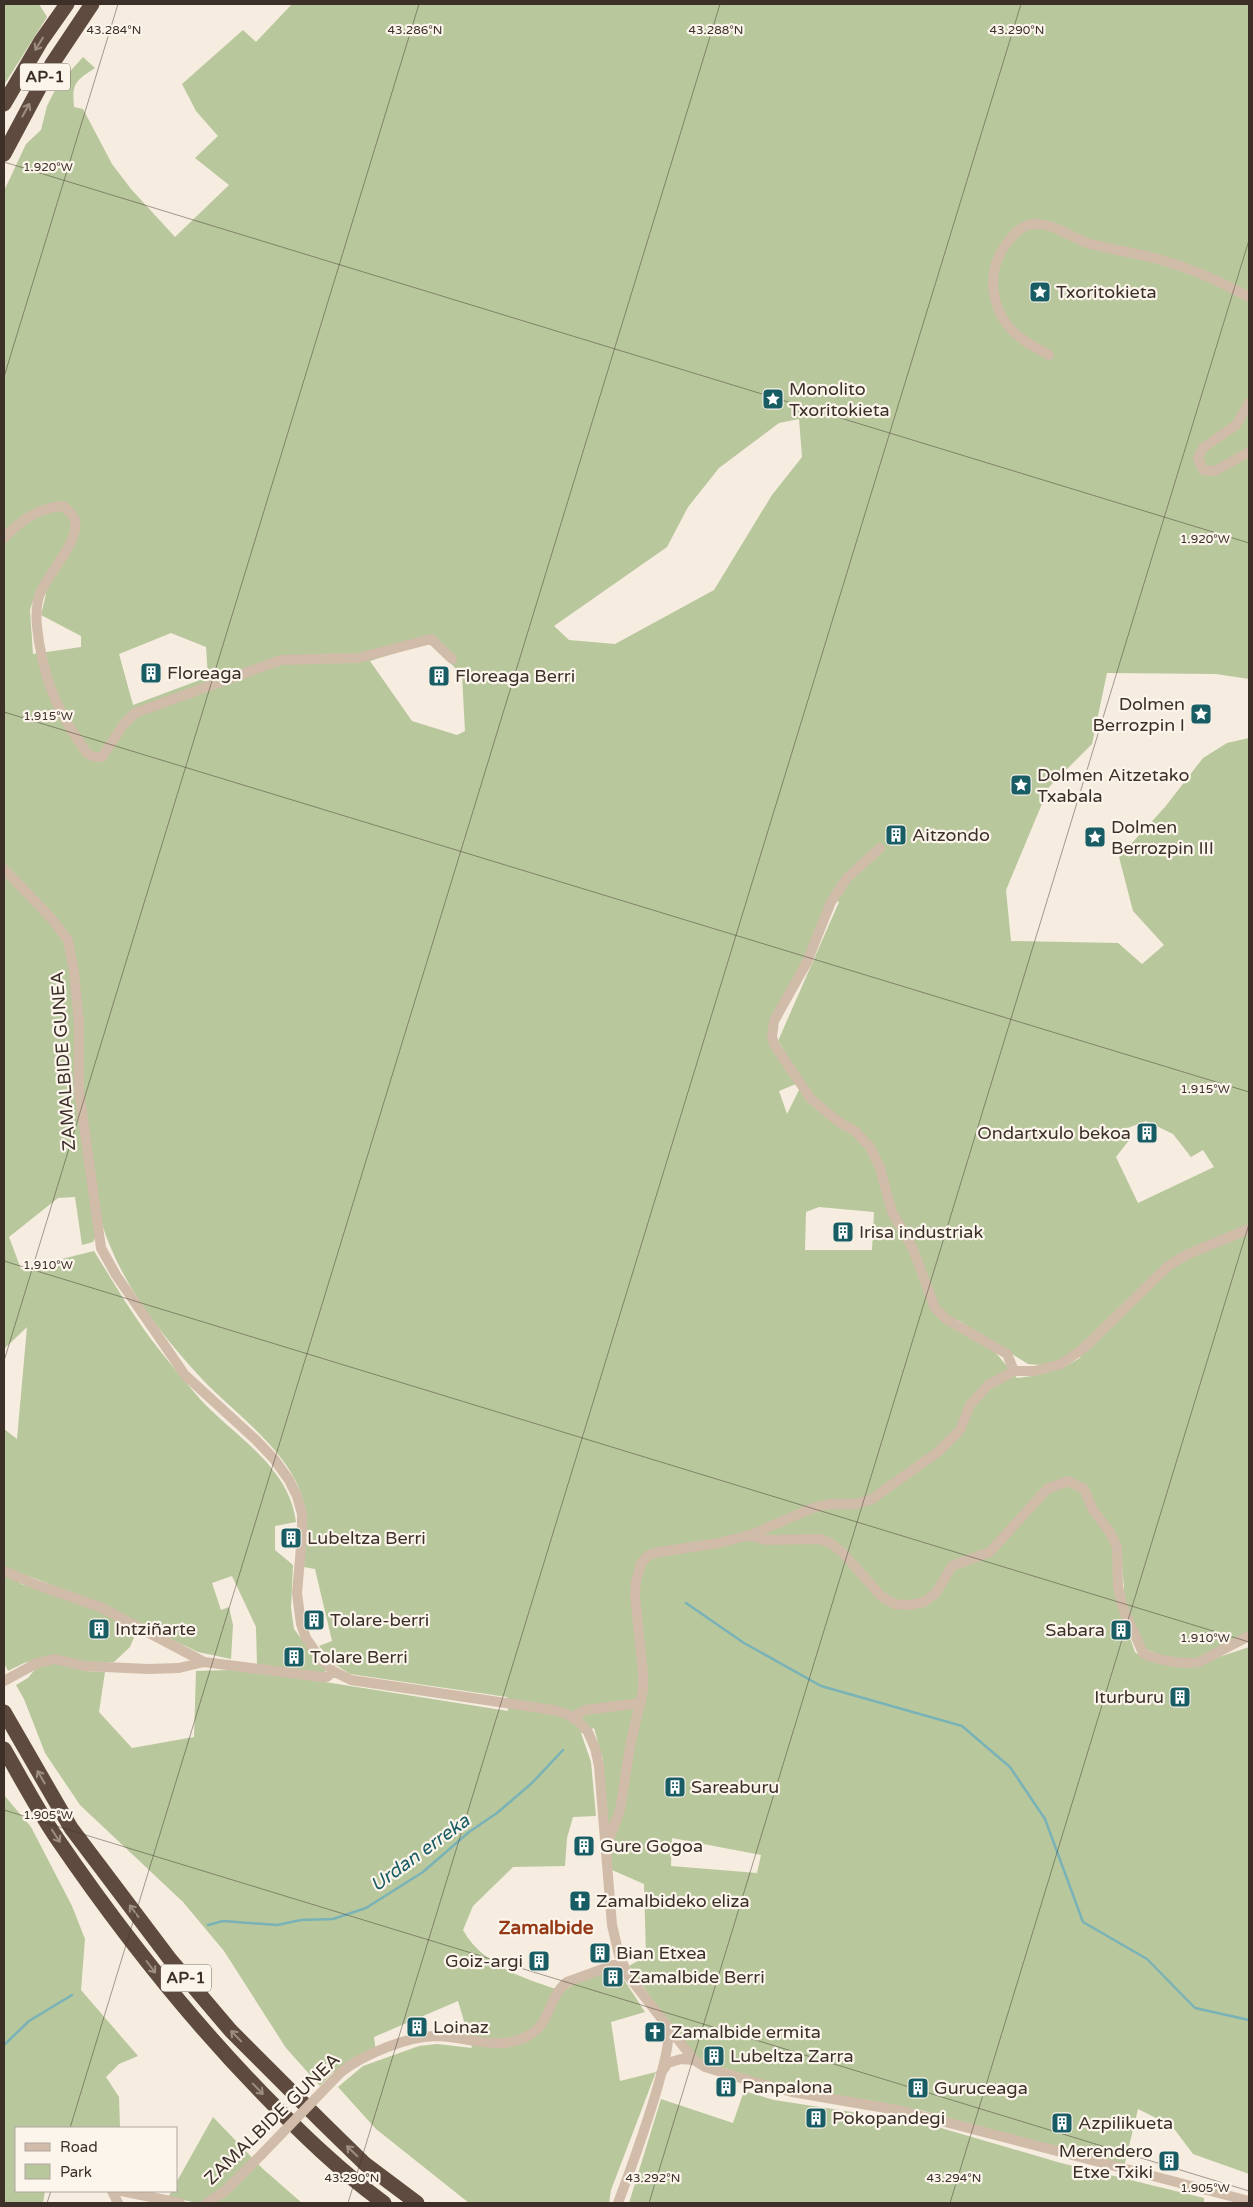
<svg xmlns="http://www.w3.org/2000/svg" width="1253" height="2207" viewBox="0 0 1253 2207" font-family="'Varela Round',sans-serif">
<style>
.green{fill:#b8c79c;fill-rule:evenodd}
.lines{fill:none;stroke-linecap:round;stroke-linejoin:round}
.stream{stroke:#7ab3b7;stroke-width:2.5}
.minor{stroke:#d0bca8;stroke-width:10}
.highway{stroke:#5e4a3f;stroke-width:15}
.minor-bridge{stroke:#d0bca8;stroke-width:10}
.oneway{stroke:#9d8e84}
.ticks{fill:none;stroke:#3c3029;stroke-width:1;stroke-opacity:0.45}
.labels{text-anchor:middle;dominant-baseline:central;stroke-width:4.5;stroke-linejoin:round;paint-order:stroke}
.shield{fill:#fcf5ec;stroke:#766b64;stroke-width:1}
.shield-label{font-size:16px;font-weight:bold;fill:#3c3029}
.poi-label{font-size:18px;fill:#3c3029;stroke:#fcf5ec;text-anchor:start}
.street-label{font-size:18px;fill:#3c3029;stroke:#fcf5ec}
.water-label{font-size:19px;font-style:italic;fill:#195d64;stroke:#fcf5ec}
.neighbourhood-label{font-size:19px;font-weight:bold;fill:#963917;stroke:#fcf5ec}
.ticks-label{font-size:12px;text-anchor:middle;fill:#3c3029;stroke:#fcf5ec;stroke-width:4.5;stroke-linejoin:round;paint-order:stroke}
</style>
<rect width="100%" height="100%" fill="#f6ecdf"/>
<path class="green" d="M4 4H39L47 17 4 85Z
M292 4H1249V679L1216 674 1107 673 1092 744 1049 787 1006 890 1011 941 1118 943 1142 964 1164 945 1133 911 1119 857 1165 807 1203 758 1227 743 1249 738V1635L1194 1662 1163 1656 1142 1648 1125 1602 1121 1552 1117 1601 1135 1652 1143 1658 1186 1668 1249 1647V2174L1193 2154 1172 2126 1138 2109 1124 2167 924 2111 868 2100 791 2090 700 2060 678 2037 629 1966 646 1956 644 1884 612 1870 603 1760 594 1728 581 1733 591 1762 596 1816 573 1817 567 1838 565 1866 513 1867 473 1906 463 1930C483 1966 525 1979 563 1991L577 1982 617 1969 645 2012 611 2022 620 2081 656 2072 611 2190 609 2203H469L376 2129 338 2087 363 2066 419 2046 437 2044 472 2048 458 2001 374 2037 376 2052 332 2073 320 2086 286 2048 224 1951 183 1902 80 1805 45 1753 24 1699 16 1685 28 1678 36 1668 57 1663 84 1671 105 1672 99 1712 132 1748 194 1737 196 1671 230 1670 325 1682 508 1711 507 1697 350 1674 336 1665 319 1646 332 1641 315 1569 304 1567C305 1548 309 1526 305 1507 294 1453 237 1416 202 1379 161 1335 120 1282 102 1224L93 1242 82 1245 75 1197 58 1198 9 1237 21 1269 94 1251C115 1285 136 1321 161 1352 174 1368 187 1384 200 1399 235 1437 289 1466 296 1522L275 1526V1550L293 1565 291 1608 294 1629 326 1671 321 1674 257 1664 256 1627 232 1576 212 1583 221 1610 229 1607 233 1625 231 1659 198 1652 76 1594 4 1567V1429L17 1439 27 1327 4 1349V191L26 144 41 130 47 106 57 86 83 57 95 68C75 81 72 83 74 107L83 109 112 164 131 189 175 237 229 185 195 158 218 136 196 111 182 84 243 30 256 42ZM799 419 802 457 772 495 714 590 615 644 569 640 554 626 667 547 688 507 719 468 779 423ZM37 588 46 594 41 615 81 636V647L33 654 30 610ZM171 633 206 647 208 677 133 705 119 654ZM430 642 462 675 465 731 457 735 412 721 370 661ZM830 897 839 902 778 1041 803 1082 787 1114 779 1091 796 1084 769 1028 803 961ZM1146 1121 1173 1134 1191 1157 1203 1150 1214 1167 1138 1203 1116 1157 1130 1139 1125 1129ZM819 1207 874 1212 872 1250H805L806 1212ZM958 1320 1028 1364C1047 1367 1059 1361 1074 1352L1081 1357C1060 1371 1042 1375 1017 1378L996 1353 954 1325ZM672 1838 761 1855 757 1873 671 1866Z
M4 1567 21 1584 74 1601 108 1614 137 1630 130 1647 114 1662 79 1663 45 1657 24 1663 8 1671 4 1663Z
M4 1795 31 1827 72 1906 85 1939 81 1990 138 2056 119 2064 106 2077 119 2097 120 2128H16V2191H45L43 2203H4Z
M744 2091 774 2100 924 2123 1061 2163 1204 2198V2203H629L661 2099 733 2123Z
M213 2117 263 2169 302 2203H198L168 2197 172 2191H176V2183Z"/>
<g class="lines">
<path class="stream" d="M686 1603 744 1643 821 1686 962 1726 1010 1767 1045 1819 1083 1922 1147 1959 1195 2008 1249 2020
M208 1925 223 1921 277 1925 301 1920 333 1919 366 1908 423 1872 469 1832 497 1813 532 1783 563 1750
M4 2045 29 2021 72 1995"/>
<path class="minor" d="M1049 355C1038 349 1026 343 1017 335 990 311 985 271 1007 243 1015 232 1024 223 1038 224 1058 225 1072 239 1091 244 1113 250 1136 253 1158 259 1190 268 1220 281 1249 297
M1249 403 1236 425 1203 448 1198 458 1203 470 1215 471 1249 452
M4 538C21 520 38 508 63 506 68 510 73 514 75 520 80 544 43 577 38 600 35 614 37 628 39 642 47 689 60 715 87 753L94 757H102L123 725 135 713 281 660 358 658 431 639 452 659
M880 848 847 878 831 902 807 962 774 1021 772 1037 775 1046 811 1099 839 1122 855 1131 870 1147 880 1168 892 1212 913 1249 935 1308 946 1319 1007 1354 1014 1371
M4 869 52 919 68 940 74 972 79 1023V1090L101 1248 116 1275 185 1375 256 1440 274 1459 289 1480 297 1496 302 1514V1536L297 1593 301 1624 306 1638 319 1657 333 1671 351 1680 553 1710 567 1714 579 1722 588 1732 595 1748 599 1766 612 1925 619 1955 629 1977 694 2060
M750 1535 765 1540 820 1539 830 1543 842 1552 881 1596 894 1604 909 1605 924 1602 936 1593 952 1566 990 1552 1047 1489 1068 1481 1084 1489 1093 1510 1110 1532 1117 1547 1118 1587 1123 1608 1143 1653C1153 1660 1187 1665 1199 1662L1249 1636
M4 1571 37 1585 100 1607 204 1662 322 1677H327L333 1671
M4 1681 37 1663 55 1659 84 1666 148 1669 179 1668 204 1662
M573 1717 585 1710 641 1703
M607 1845 620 1810 631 1741 643 1691V1674L635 1595 636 1581 641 1563 649 1555 659 1552 719 1543 750 1535 813 1508 829 1504H856L872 1499 938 1452 960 1430 970 1405 988 1385 1014 1371H1035L1061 1364 1084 1348 1168 1266 1188 1254 1249 1229
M341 2072C364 2054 408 2036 437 2036 469 2037 502 2053 531 2034 551 2022 548 1997 567 1982L622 1962
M661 2073 668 2063 681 2059 694 2060 705 2067 754 2082 792 2092 903 2111 1249 2201
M112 2191 118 2203
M121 2191 180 2203
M207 2203 225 2191 262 2154
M618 2203C629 2174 674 2053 668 2028"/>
<path class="highway" d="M4 104 41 41 67 4
M4 154 52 64 92 4
M4 1712 71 1828 169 1958 231 2031 322 2122 365 2164 417 2203
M4 1749C21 1778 37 1809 56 1837 118 1928 186 2015 263 2094 301 2133 340 2171 384 2203"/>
<path class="minor-bridge" d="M262 2154 341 2072"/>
</g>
<defs><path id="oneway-shaft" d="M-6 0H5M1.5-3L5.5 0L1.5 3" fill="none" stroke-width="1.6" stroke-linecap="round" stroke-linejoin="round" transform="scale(1.25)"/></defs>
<g class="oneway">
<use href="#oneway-shaft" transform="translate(39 44) rotate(122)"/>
<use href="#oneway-shaft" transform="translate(26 110) rotate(-61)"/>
<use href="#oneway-shaft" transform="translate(41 1777) rotate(-120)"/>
<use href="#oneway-shaft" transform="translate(56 1836) rotate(57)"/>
<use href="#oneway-shaft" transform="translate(134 1911) rotate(-127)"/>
<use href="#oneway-shaft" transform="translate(151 1967) rotate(53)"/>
<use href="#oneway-shaft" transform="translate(236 2036) rotate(-134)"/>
<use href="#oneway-shaft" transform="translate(258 2089) rotate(46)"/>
<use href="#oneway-shaft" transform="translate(352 2151) rotate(-136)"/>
</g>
<path class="ticks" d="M4 162 1249 543M4 377 118 4M4 712 1249 1092M4 1261 1249 1642M4 1361 419 4M4 1810 1249 2191M70 2128 720 4M47 2203 51 2191M348 2203 1021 4M649 2203 1249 240M950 2203 1249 1224"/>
<defs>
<g id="sight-square" transform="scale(1.125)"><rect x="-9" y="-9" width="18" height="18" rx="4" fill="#195d64" stroke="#fcf5ec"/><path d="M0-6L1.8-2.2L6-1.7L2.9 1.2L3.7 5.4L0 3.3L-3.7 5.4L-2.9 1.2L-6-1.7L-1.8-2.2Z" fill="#fff"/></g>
<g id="building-square" transform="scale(1.125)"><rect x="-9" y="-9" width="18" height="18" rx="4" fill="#195d64" stroke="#fcf5ec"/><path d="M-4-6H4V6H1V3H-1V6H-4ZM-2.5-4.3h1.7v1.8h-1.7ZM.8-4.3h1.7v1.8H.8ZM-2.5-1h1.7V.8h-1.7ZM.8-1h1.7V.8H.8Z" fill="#fff"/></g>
<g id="church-square" transform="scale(1.125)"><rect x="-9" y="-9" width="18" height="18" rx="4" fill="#195d64" stroke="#fcf5ec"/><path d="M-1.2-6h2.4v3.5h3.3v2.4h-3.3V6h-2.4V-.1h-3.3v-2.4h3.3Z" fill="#fff"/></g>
</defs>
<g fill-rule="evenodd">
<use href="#sight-square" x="1040" y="292"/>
<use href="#sight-square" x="773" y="399"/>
<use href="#building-square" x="151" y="673"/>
<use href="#building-square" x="439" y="676"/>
<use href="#sight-square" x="1201" y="714"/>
<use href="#sight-square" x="1021" y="785"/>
<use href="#building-square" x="896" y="835"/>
<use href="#sight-square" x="1095" y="837"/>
<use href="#building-square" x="1147" y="1133"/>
<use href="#building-square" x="843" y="1232"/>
<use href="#building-square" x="291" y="1538"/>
<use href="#building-square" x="314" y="1620"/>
<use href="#building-square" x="99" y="1629"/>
<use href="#building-square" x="1121" y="1630"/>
<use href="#building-square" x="294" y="1657"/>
<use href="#building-square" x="1180" y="1697"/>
<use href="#building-square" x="675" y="1787"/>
<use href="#building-square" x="584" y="1846"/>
<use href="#church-square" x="580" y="1901"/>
<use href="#building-square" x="600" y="1953"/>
<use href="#building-square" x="539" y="1961"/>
<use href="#building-square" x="613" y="1977"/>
<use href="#building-square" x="417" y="2027"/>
<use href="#church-square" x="655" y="2032"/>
<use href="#building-square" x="714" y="2056"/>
<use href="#building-square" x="726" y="2087"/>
<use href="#building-square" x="918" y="2088"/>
<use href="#building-square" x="816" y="2118"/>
<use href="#building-square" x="1062" y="2123"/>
<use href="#building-square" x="1169" y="2161"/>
</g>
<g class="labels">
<g class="shield">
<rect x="20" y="63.5" width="50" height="27" rx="4"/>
<rect x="161" y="1964.5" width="50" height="27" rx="4"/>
</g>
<g class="shield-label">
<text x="45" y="77">AP-1</text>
<text x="186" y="1978">AP-1</text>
</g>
<g class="poi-label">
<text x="1056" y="292">Txoritokieta</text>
<text x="789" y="389">Monolito<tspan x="789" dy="21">Txoritokieta</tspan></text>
<text x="167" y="673">Floreaga</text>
<text x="455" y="676">Floreaga Berri</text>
<text x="1185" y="704" text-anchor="end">Dolmen<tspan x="1185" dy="21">Berrozpin I</tspan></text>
<text x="1037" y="775">Dolmen Aitzetako<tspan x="1037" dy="21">Txabala</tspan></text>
<text x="1111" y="827">Dolmen<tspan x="1111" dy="21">Berrozpin III</tspan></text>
<text x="912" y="835">Aitzondo</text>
<text x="1131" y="1133" text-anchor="end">Ondartxulo bekoa</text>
<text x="859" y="1232">Irisa industriak</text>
<text x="307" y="1538">Lubeltza Berri</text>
<text x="330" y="1620">Tolare-berri</text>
<text x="115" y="1629">Intziñarte</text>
<text x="1105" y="1630" text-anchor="end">Sabara</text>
<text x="310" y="1657">Tolare Berri</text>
<text x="1164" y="1697" text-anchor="end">Iturburu</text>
<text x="691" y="1787">Sareaburu</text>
<text x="600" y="1846">Gure Gogoa</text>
<text x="596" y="1901">Zamalbideko eliza</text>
<text x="616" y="1953">Bian Etxea</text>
<text x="523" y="1961" text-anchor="end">Goiz-argi</text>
<text x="629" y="1977">Zamalbide Berri</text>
<text x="433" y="2027">Loinaz</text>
<text x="671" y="2032">Zamalbide ermita</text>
<text x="730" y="2056">Lubeltza Zarra</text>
<text x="742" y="2087">Panpalona</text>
<text x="934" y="2088">Guruceaga</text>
<text x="832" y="2118">Pokopandegi</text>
<text x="1078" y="2123">Azpilikueta</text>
<text x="1153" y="2151" text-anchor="end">Merendero<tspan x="1153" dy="21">Etxe Txiki</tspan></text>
</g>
<g class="street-label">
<text transform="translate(63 1061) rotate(-94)">ZAMALBIDE GUNEA</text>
<text transform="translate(272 2119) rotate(-44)">ZAMALBIDE GUNEA</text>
</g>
<g class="water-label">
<text transform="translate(420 1853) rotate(-36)">Urdan erreka</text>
</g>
<g class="neighbourhood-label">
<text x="546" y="1928">Zamalbide</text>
</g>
</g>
<g class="ticks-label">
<text x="114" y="34">43.284°N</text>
<text x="415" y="34">43.286°N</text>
<text x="716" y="34">43.288°N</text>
<text x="1017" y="34">43.290°N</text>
<text x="48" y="171">1.920°W</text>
<text x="1205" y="543">1.920°W</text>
<text x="48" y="720">1.915°W</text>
<text x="1205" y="1093">1.915°W</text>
<text x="48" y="1269">1.910°W</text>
<text x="1205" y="1642">1.910°W</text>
<text x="48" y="1819">1.905°W</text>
<text x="352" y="2182">43.290°N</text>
<text x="653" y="2182">43.292°N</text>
<text x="954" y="2182">43.294°N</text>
<text x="1205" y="2192">1.905°W</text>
</g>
<rect width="1253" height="2207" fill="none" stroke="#3c3029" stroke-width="10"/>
<rect x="15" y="2127" width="162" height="65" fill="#fcf5ec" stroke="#afa69e"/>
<rect x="25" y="2143" width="25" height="8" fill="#d0bca8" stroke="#afa69e"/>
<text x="60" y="2152" font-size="15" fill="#3c3029">Road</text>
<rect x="25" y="2164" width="25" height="15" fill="#b8c79c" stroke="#afa69e"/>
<text x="60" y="2177" font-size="15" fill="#3c3029">Park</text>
</svg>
